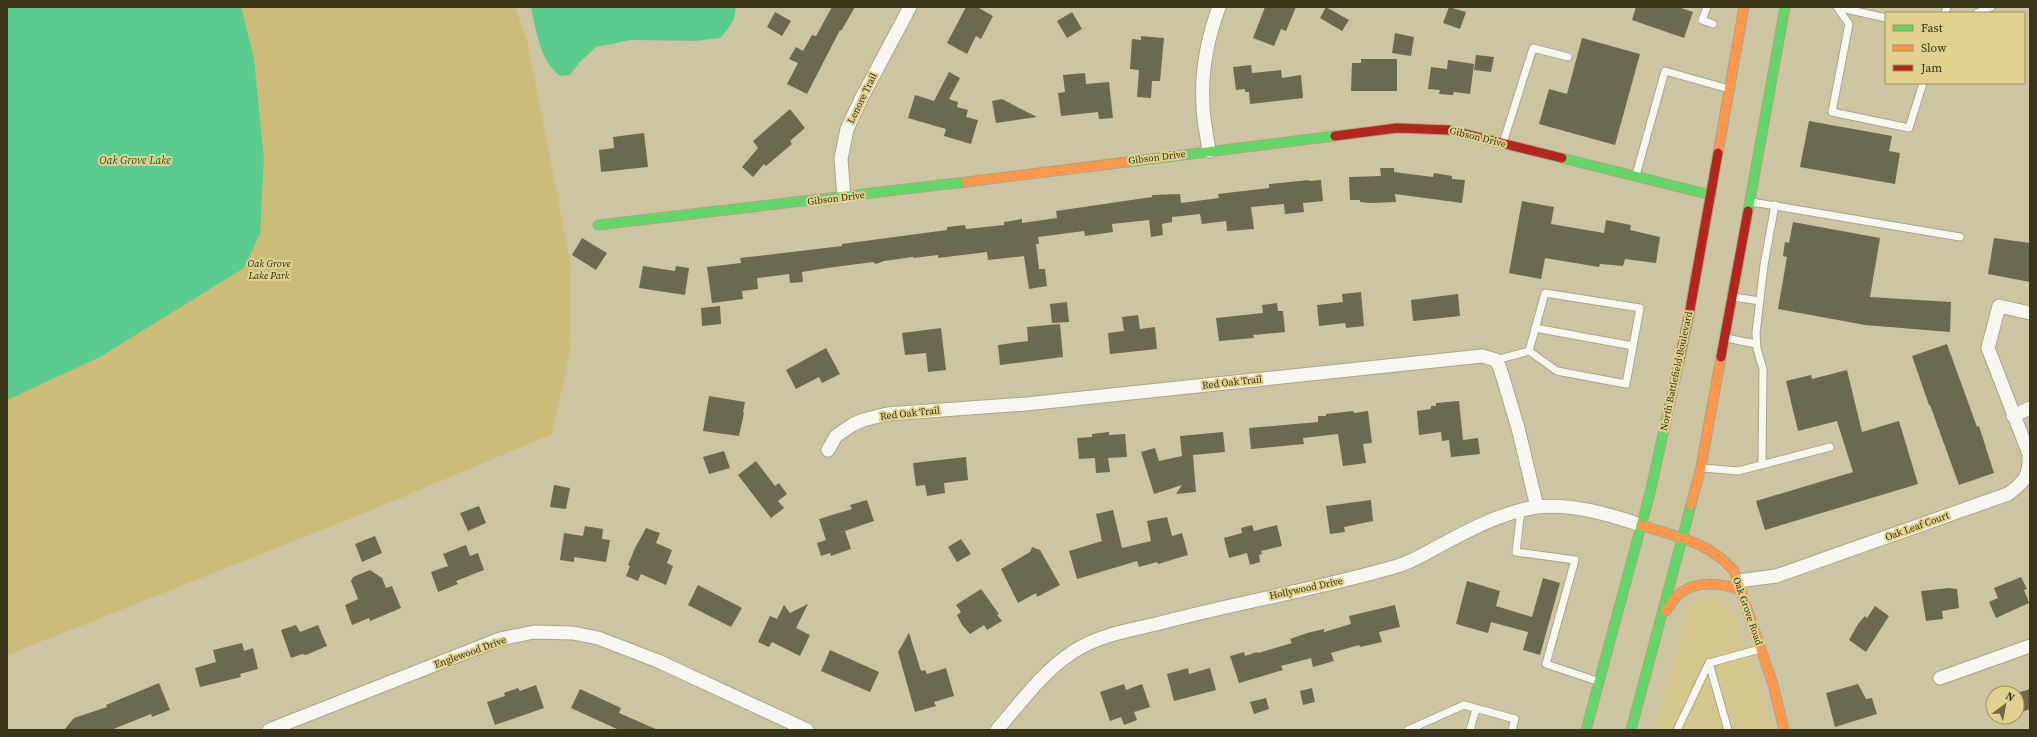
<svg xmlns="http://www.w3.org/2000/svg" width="2037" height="737" viewBox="0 0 2037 737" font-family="'Source Serif 4',serif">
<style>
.built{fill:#d4c78d}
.green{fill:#cbbd79}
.water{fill:#5acd8e}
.building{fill:#6b6950}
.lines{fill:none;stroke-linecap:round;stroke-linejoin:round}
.lane-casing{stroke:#aba588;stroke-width:9}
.street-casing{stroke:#aba588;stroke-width:15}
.fast-casing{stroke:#aba588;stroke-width:11}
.slow-casing{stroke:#aba588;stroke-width:11}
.jam-casing{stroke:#aba588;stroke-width:11}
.lane{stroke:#f8f6f1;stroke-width:7}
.street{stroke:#f8f6f1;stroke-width:13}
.fast{stroke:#63d668;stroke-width:9}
.slow{stroke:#ff974d;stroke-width:9}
.jam{stroke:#b3261e;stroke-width:9}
.labels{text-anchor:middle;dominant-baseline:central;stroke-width:4;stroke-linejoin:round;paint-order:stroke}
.street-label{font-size:10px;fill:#3a3418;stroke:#e0d28e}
.park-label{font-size:10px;font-style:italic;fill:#322c14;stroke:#e0d28e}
.water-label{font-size:11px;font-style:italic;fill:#1d583a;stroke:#e0d28e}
</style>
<rect width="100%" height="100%" fill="#cdc5a1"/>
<path class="built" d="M1703 598 1720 600 1731 608 1766 701 1774 730H1654L1688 612 1695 602Z"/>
<path class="green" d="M7 7H515L527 40 571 267 570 350 552 434 369 511 7 655Z"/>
<path class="water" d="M7 7H241L254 59 264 159 260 234 244 268 100 357 7 400Z
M531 7H736L734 19 728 29 720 38 695 41 631 40 596 47 579 63 570 75 560 76C540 61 536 30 531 7Z"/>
<path class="building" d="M832 7H855L841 31 840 30 807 94 787 84 798 63 789 59 796 47 803 51 812 35 816 36Z
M966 7H977L993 16 981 39 976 36 967 54 947 43Z
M1265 7H1296L1286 31 1281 29 1274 46 1253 38Z
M1326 7 1349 20 1342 31 1320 18Z
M1449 7 1466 12 1460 29 1443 23Z
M1636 7H1678L1693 12 1684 38 1632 20Z
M775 12 791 21 782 36 767 27Z
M1072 12 1082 29 1067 38 1057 21Z
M1395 33 1414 37 1411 56 1392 53Z
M1141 36 1164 38 1160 81H1152L1151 98 1137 97 1139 70 1130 69 1132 39 1141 40Z
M1582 38 1640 54 1615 145 1539 124 1549 89 1567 94Z
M1476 55 1494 57 1491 72 1474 70Z
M1361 59H1397V91H1351L1352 63H1361Z
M1448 60 1474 64 1470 94 1454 92 1453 95 1439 94 1440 90 1428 89 1431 67 1447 69Z
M1251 65 1252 73 1281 70 1282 78 1301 75 1303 98 1250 104 1249 92H1245V89L1236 90 1233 67Z
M949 72 960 78 949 99 958 102 957 107 968 110 966 117 978 120 971 144 944 136 946 129 908 118 915 95 934 101Z
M1085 73 1086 84 1109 82 1113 118 1099 119 1098 112 1061 116 1058 93 1065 92 1063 75Z
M1002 99 1019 108 1037 117 996 123 992 101Z
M790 109 805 128 790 141 792 144 766 166 764 164 753 177 742 167 758 148 753 141Z
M1809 121 1892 136 1889 151 1900 153 1895 184 1800 167Z
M644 133 648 167 601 172 599 150 614 148 613 137Z
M1380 168H1394V172L1433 177 1434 173 1452 176V179L1465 180 1462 203 1395 194 1396 202 1370 203 1360 202V200H1350L1349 177 1381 176Z
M1309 180V181L1321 180 1323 201 1303 203 1304 212 1285 214 1284 204 1251 207 1254 229 1227 231 1226 221 1202 224 1200 214 1172 217V222L1162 224 1163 235 1151 237 1149 220 1112 224 1113 232 1085 236 1084 231 1038 237 1039 244H1036L1039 269H1045L1047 286 1029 289 1024 256 988 260 987 252 938 258V255L914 258 913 257 884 261 876 264 873 262 827 268 802 272 803 282 790 283 789 274 757 278 758 289 742 291 743 299 712 303 707 267 741 263 740 258 842 246V244L947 230V227L965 225 966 229 1004 225V222L1022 219V223L1057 218 1056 211 1152 197V195L1180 194 1181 203 1219 198 1218 194 1269 188V184Z
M1522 201 1554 207 1551 224 1604 233 1606 220 1631 225 1630 230 1660 237 1656 263 1625 259 1623 266 1600 264 1599 267 1545 258 1541 279 1509 273Z
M1793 222 1880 238 1870 297 1951 302 1950 332 1865 325 1778 309 1787 257 1783 256 1785 242 1789 243Z
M582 238 607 253 596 270 572 255Z
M1994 238 2030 243V282L1988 274Z
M643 266 675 271 676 266 689 268 685 295 639 288Z
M1361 292 1364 326 1346 328 1345 323 1319 326 1317 305 1343 302 1342 294Z
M1458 294 1460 316 1413 321 1411 300Z
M1067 302 1069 322 1052 323 1050 304Z
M1277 303 1278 311H1283L1285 332 1253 335 1254 338 1219 341 1216 318 1263 313 1262 305Z
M720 306 721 324 702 326 701 308Z
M1138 315 1140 329 1155 327 1157 349 1110 354 1108 333 1124 331 1122 317Z
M1060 324 1063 357 1000 365 998 345 1028 341 1027 327Z
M941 328 946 370 928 372 926 353 905 355 902 333Z
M1947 344 1977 427 1979 426 1994 473 1959 485 1930 405H1929L1912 356Z
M826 348 840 374 822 383 819 377 796 389 786 370Z
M1847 370 1862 432 1899 421 1918 484 1765 530 1756 501 1853 472 1837 421 1798 431 1786 381 1811 375 1812 379Z
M709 396 745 402 743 412 744 413 739 436 703 431Z
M1459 401 1463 440 1478 438 1480 454 1451 457 1449 440 1442 441 1441 432 1419 435 1417 411 1431 409V406H1436V403Z
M1353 411 1354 413 1368 411 1372 443 1363 444 1366 463 1343 466 1338 434 1303 438 1304 444 1251 449 1249 428 1318 422V416H1326V414Z
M1109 432V435L1125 434 1127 457 1108 458 1110 472 1096 473 1095 458 1079 459 1077 438 1092 437V434Z
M1223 432 1225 452 1193 455 1196 492 1176 494 1182 485 1154 494 1141 452 1155 448 1159 461 1182 456 1180 436Z
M724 451 730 468 709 474 703 457Z
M966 457 968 480 944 483 945 493 927 496 925 485 916 486 913 463Z
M756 461 775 486 779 483 787 494 778 501 784 508 771 518 738 475Z
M554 485 570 488 566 509 550 507Z
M867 500 874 521 845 531 851 549 831 556 830 553 821 556 817 543 826 540 819 519 852 509 850 505Z
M1371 500 1373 521 1344 527 1345 532 1330 534 1326 506Z
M479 506 486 523 468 531 460 513Z
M1113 510 1122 548 1151 541 1147 521 1167 517 1172 536 1182 533 1188 555 1158 564 1157 562 1139 567 1137 561 1077 579 1069 551 1102 541 1096 514Z
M1252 525 1254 531 1277 525 1282 546 1261 551 1262 554 1259 555 1260 562 1250 565 1247 553 1229 558 1224 538 1242 533 1241 528Z
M585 526 603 529 602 539 610 540 606 562 574 557V562L560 560 564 533 583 536Z
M646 528 660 533 656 543 672 550 667 563 673 566 666 585 641 574 638 581 626 576 630 566 628 565 635 548Z
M375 536 382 553 362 562 355 544Z
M961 539 971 554 957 562 948 547Z
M466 545 470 556 478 553 484 570 456 581 458 584 438 592 431 572 448 566 443 554Z
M1032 547 1040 550 1060 585 1037 597 1036 593 1018 603 1001 569 1030 552Z
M370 570 382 578 386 588 392 586 401 608 370 621 369 618 352 625 345 605 358 599 351 581 353 577Z
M2021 577 2027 589 2024 590 2029 603 1996 618 1989 602 1998 598 1994 588Z
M1543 578 1560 583 1540 655 1523 650 1528 632 1491 622 1488 633 1456 624 1467 581 1500 591 1496 606 1532 617Z
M698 585 742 608 731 627 688 605Z
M1949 588 1957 589 1959 608 1942 611 1943 619 1926 621 1921 591Z
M981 589 999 614 997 615 1002 621 987 630 984 625 970 634 962 625 957 615 961 612 956 605Z
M808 604 796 628 810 635 800 656 772 642 769 647 758 642 770 616 777 619 784 605 790 613Z
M1395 605 1400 627 1379 632 1382 642 1360 647 1359 645 1331 653 1334 661 1313 667 1311 658 1281 666 1283 670 1239 683 1230 656 1244 652 1245 656 1257 652 1258 653 1292 643 1290 639 1307 633 1324 629V632L1351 624 1349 616Z
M1875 606 1889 616 1866 652 1849 640 1858 624 1865 616 1867 618Z
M296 625 300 632 318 625 327 646 306 655 302 654 291 658 281 630Z
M909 633 921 671 925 670 927 674 946 668 954 696 934 702 936 706 915 712 898 652Z
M242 643 244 651 253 648 258 669 240 674 241 677 200 687 195 668 216 662 213 650Z
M830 650 879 672 870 692 821 671Z
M1188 668 1189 674 1210 668 1216 690 1174 701 1167 674Z
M159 683 170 710 152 717 151 714 111 730H64L74 718 107 707 106 705Z
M1124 684 1126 690 1142 684 1150 707 1134 712 1137 720 1124 725 1121 717 1110 721 1100 692Z
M1858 684 1866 699 1872 698 1877 714 1835 727 1826 693Z
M536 685 544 708 495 725 487 702 505 696 504 693 518 688 520 691Z
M1312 688 1315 702 1303 705 1300 691Z
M580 689 621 708 619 713 658 730H619L571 708Z
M2030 689V709L2017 714V693Z
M1266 698 1269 709 1254 714 1250 702Z"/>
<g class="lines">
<g class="lane-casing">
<path id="lane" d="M1707 7 1702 20 1713 24
M1837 7 1849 24 1832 112 1909 128 1923 83
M1837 7 1886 18
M1945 13 1947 7
M1977 13 1991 7
M1503 143 1533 48 1568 57
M1636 175 1665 71 1729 89
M1752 202 1960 237
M1545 293 1640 308 1626 384 1557 371 1529 351Z
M1733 297 1760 301
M1535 328 1633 346
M1726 338 1756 344
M1496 360 1529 351
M1762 465 1763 369 1757 349 1756 333 1764 265 1775 205
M1703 468 1738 471 1830 447
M1521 510 1516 552 1575 560 1546 664 1597 681
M1709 663 1760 649
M1408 730 1464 705 1515 719 1512 730
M1470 730 1476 709
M1677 730 1709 663 1728 730"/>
</g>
<g class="street-casing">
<path id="street" d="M1209 151C1207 135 1203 120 1203 104 1201 72 1208 37 1219 7
M844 197 841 159 847 129 862 97 910 7
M2013 416 2030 408
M828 450 836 436 852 425 863 420 887 414 1026 404 1482 356 1496 360 1500 368 1518 428 1537 507
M1738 581 1776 576 2008 494C2025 482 2030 475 2029 454L1988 348 1999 306 2030 313
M1940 678 2030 646
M269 730 500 639 534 632 573 633 598 638 658 661 807 730
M997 730C1023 700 1047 665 1083 646 1107 633 1137 629 1164 622 1240 602 1318 589 1394 567 1410 563 1424 554 1439 546 1469 530 1502 512 1537 507 1571 503 1608 514 1641 525"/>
</g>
<g class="fast-casing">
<path id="fast" d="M1562 158 1711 195
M1127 162 1335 136
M1748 211 1785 7
M598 225 966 182
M1586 730 1650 493 1679 362
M1631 730 1691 505"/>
</g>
<g class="slow-casing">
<path id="slow" d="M1718 153 1744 7
M966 182 1127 162
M1691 505 1701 467 1721 357
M1641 525C1676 537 1710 542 1734 571L1773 684 1784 730
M1666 611C1670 606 1673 600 1677 596 1694 579 1722 583 1742 591"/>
</g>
<g class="jam-casing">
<path id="jam" d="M1335 136 1397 128 1449 130 1562 158
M1721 357 1748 211
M1679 362 1689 315 1718 153"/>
</g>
<use href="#lane" class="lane"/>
<use href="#street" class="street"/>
<use href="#fast" class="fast"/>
<use href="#slow" class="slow"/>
<use href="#jam" class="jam"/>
</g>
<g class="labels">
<g class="street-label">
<text transform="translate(862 98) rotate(-64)">Lenore Trail</text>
<text transform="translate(1478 137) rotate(14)">Gibson Drive</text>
<text transform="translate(1157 157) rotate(-7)">Gibson Drive</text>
<text transform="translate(836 198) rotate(-7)">Gibson Drive</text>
<text transform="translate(1676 371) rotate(-78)">North Battlefield Boulevard</text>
<text transform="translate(1232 382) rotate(-6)">Red Oak Trail</text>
<text transform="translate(910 413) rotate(-6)">Red Oak Trail</text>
<text transform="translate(1917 526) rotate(-20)">Oak Leaf Court</text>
<text transform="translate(1306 588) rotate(-12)">Hollywood Drive</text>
<text transform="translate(1748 611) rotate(71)">Oak Grove Road</text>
<text transform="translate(470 652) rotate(-20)">Englewood Drive</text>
</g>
<g class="park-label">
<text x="269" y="263">Oak Grove<tspan x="269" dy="12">Lake Park</tspan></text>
</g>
<g class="water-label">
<text x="135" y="160">Oak Grove Lake</text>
</g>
</g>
<rect width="2037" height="737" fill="none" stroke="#3a3418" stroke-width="16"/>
<rect x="1885" y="12" width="140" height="72" fill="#e0d28e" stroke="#9e935f"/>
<rect x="1893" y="25" width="20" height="6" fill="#63d668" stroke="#9e935f"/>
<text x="1921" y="32" font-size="12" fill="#3a3418">Fast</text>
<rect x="1893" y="45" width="20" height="6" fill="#ff974d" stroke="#9e935f"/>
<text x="1921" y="52" font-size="12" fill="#3a3418">Slow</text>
<rect x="1893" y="65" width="20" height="6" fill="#b3261e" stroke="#9e935f"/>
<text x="1921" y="72" font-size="12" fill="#3a3418">Jam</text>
<g transform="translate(2005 705) rotate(32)"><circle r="19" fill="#e0d28e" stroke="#9e935f"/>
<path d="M0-3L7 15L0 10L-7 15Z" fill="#6d6748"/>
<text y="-6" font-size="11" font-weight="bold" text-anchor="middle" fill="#3a3418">N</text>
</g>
</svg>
